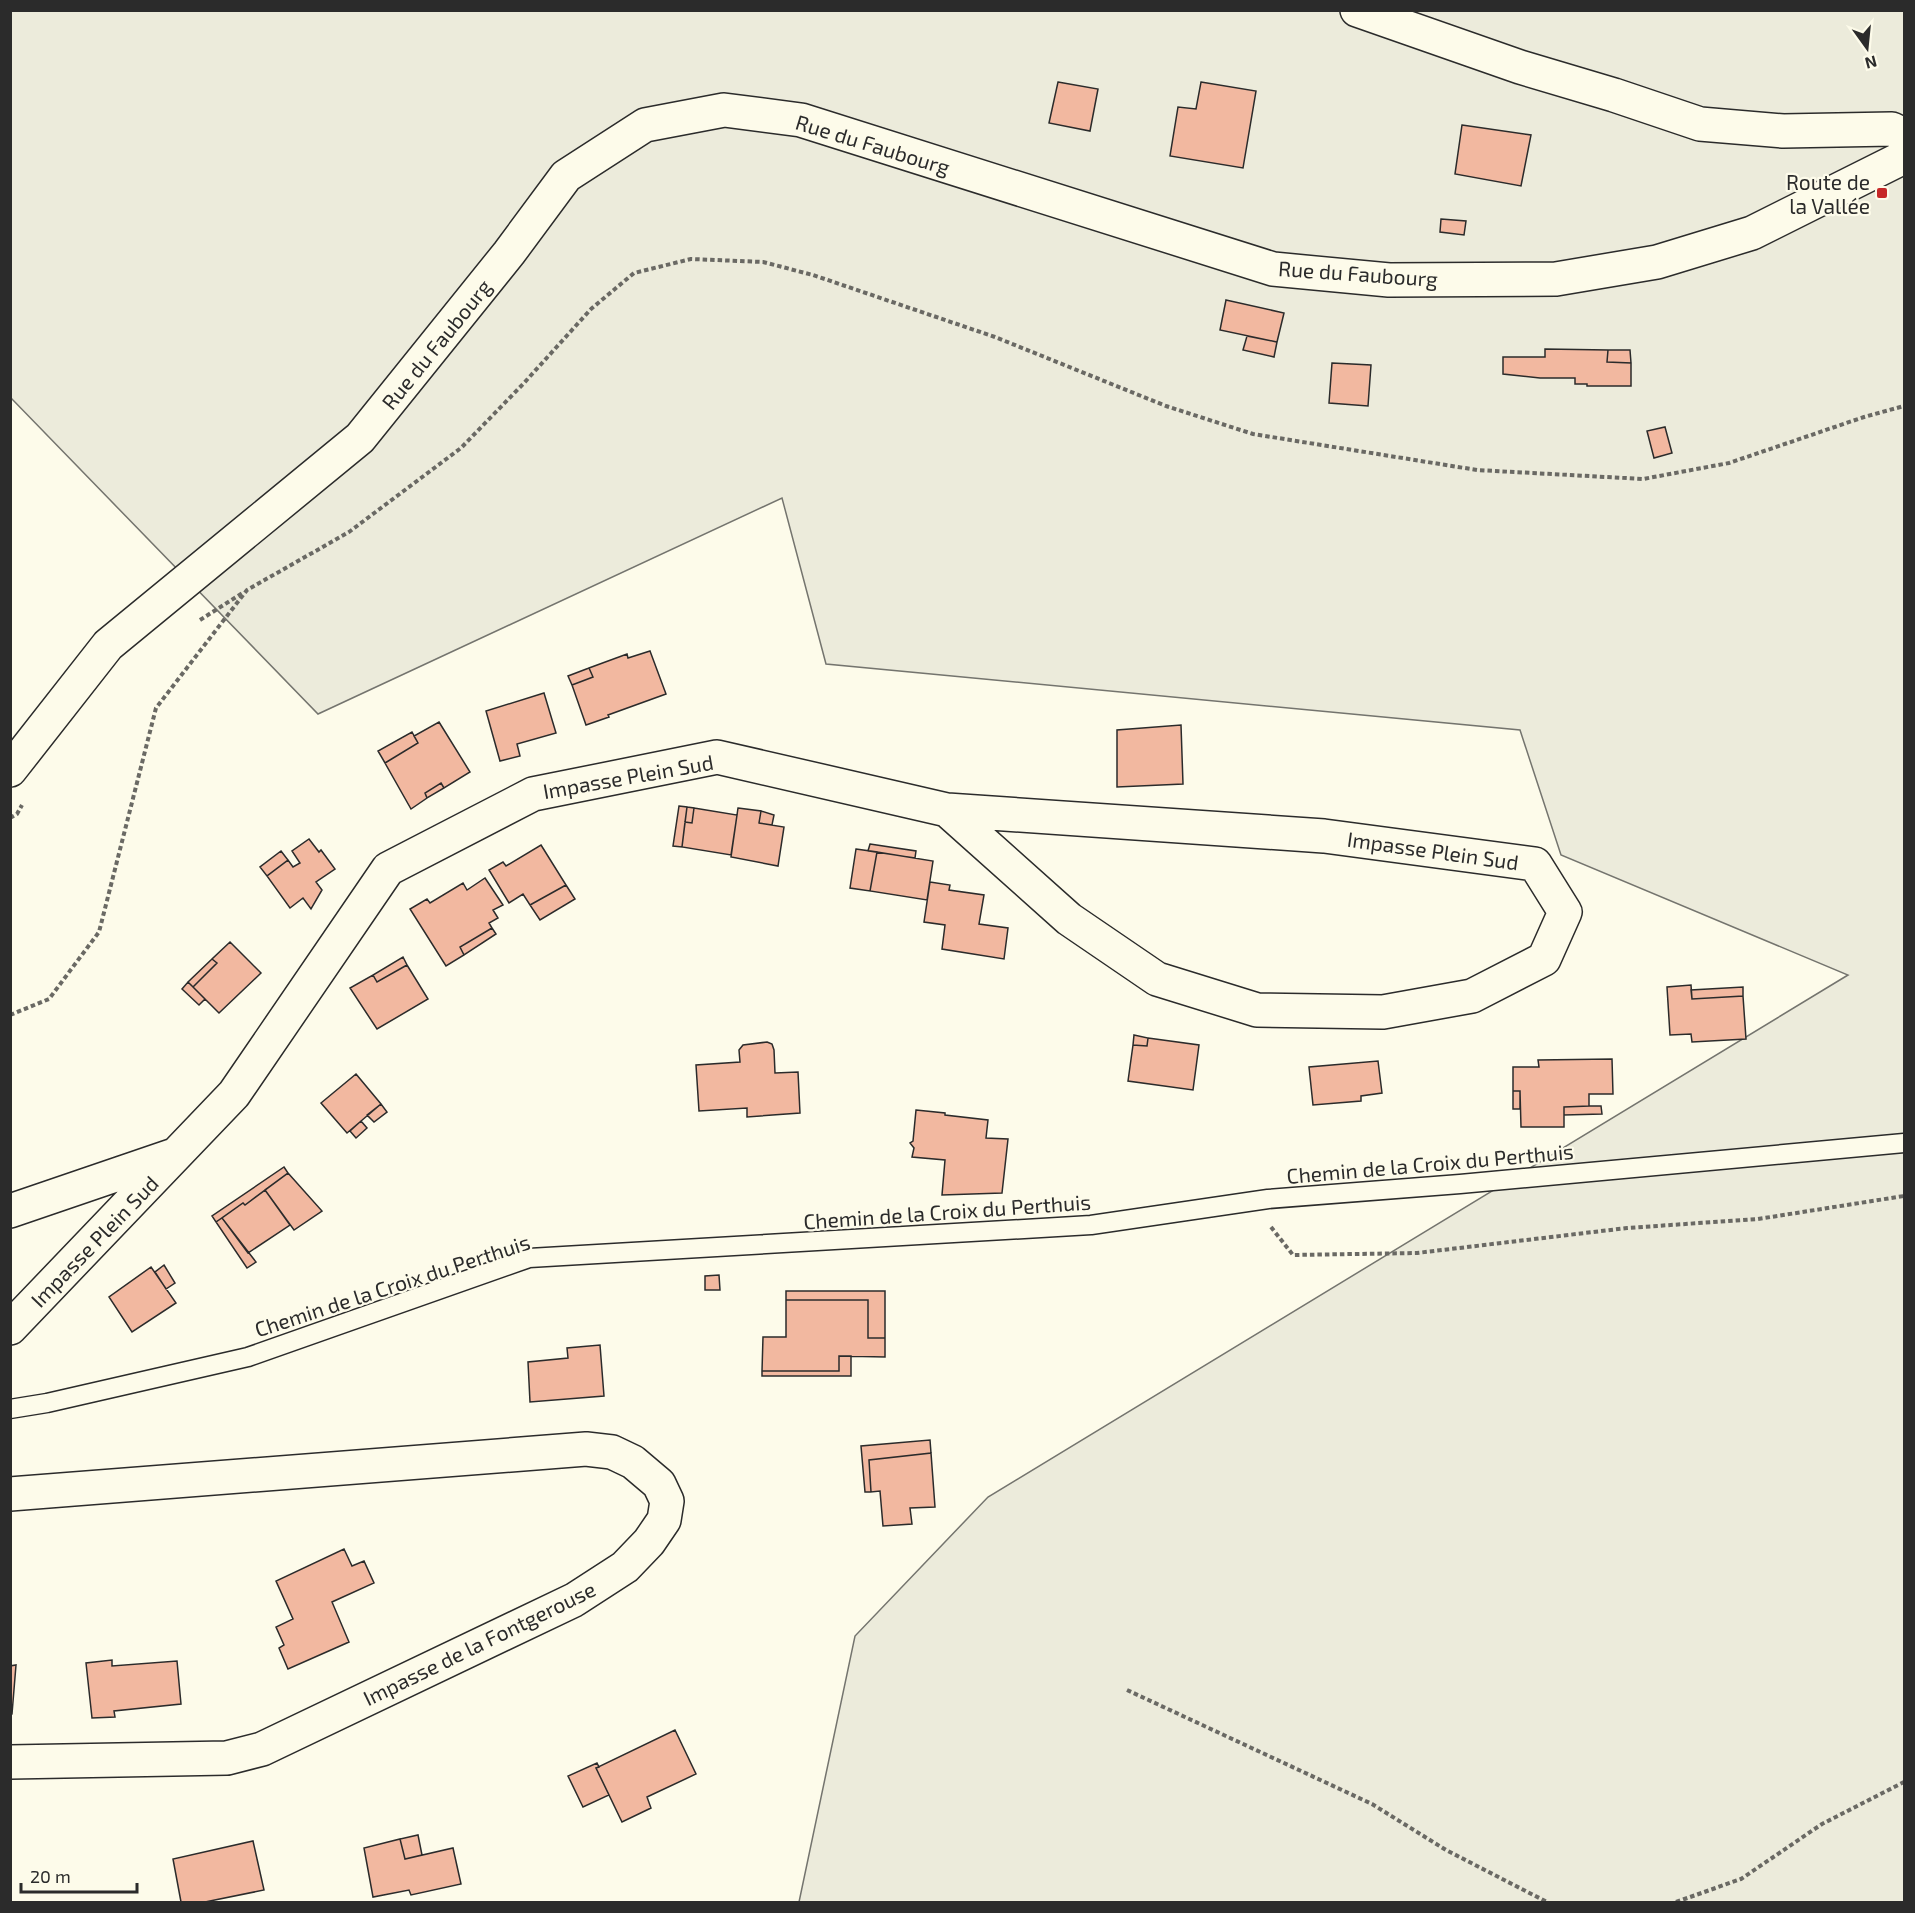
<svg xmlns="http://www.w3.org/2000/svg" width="1915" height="1913" viewBox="0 0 1915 1913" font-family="'Exo 2',sans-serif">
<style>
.green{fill:#ecebdb;stroke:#74746e;stroke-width:1.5}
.building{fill:#f2b8a0;stroke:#2b2b2b;stroke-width:1.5}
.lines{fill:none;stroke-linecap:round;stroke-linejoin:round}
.lane-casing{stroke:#2b2b2b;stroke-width:21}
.street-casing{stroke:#2b2b2b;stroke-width:36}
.secondary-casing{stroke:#2b2b2b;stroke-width:36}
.path{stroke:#6a6964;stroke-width:4;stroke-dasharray:4.5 3;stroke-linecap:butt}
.lane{stroke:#fdfbea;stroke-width:18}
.street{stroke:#fdfbea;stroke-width:33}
.secondary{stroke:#fdfbea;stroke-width:33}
.poi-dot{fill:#c62828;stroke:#fdfbea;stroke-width:2}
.labels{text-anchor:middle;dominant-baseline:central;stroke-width:4.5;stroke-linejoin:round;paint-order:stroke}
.street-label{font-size:21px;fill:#2b2b2b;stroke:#fdfbea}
.poi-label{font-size:21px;fill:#2b2b2b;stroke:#fdfbea;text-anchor:end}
</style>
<rect width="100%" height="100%" fill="#fdfbea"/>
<path class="green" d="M11 11H1904V1902H799L855 1636 988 1497 1848 975 1561 855 1520 730 826 664 782 498 318 714 11 398Z"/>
<path class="building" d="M1058 82 1098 89 1090 131 1049 123Z
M1201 82 1256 91 1243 168 1170 156 1178 107 1196 109Z
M1462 125 1531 135 1521 186 1455 174Z
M1441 219 1466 221 1464 235 1440 232Z
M1226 300 1284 313 1277 342 1220 330Z
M1247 336 1277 342 1274 357 1243 350Z
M1545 349 1608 350 1607 362 1631 363V386H1587V384H1575V378H1540L1503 374V357H1545Z
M1608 350H1630L1631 363 1607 362Z
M1332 363 1371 365 1368 406 1329 403Z
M1665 427 1672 453 1654 458 1647 431Z
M650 651 666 694 608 715 609 717 586 725 572 685 593 677 589 668 627 654 628 658Z
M589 668 593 677 572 685 568 676Z
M544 693 556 733 517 744 520 756 500 761 486 711Z
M439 722 470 772 444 788 441 783 425 793 427 798 411 809 385 763 418 743 414 736Z
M1181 725 1183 784 1117 787V730Z
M412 732 418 743 385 763 378 751Z
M441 783 444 788 427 798 425 793Z
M679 806 687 807 682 847 673 846Z
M687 807 694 808 692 823 685 822Z
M694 808 737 815 731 855 682 847 685 822 692 823Z
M738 808 761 811 759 823 784 827 778 866 731 857Z
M761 811 774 815 772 825 759 823Z
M309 839 319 852 321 850 335 869 316 882 322 890 311 909 303 898 290 908 267 876 288 860 293 867 300 863 292 851Z
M870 844 916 851 915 858 868 851Z
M541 845 566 885 530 905 523 894 509 903 489 870 503 862 506 866Z
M856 849 877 852 870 891 850 888Z
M281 851 288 860 267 876 260 867Z
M877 852 933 861 927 900 870 891Z
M485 878 503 905 493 910 498 918 489 923 492 928 460 947 464 955 446 966 410 909 427 899 430 903 463 883 467 890Z
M930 882 950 885 949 890 984 895 979 924 1008 928 1004 959 942 949 945 925 924 922Z
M566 885 575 899 540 920 530 905Z
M492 928 496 934 464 955 460 947Z
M230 942 261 973 219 1013 193 987 217 963 212 959Z
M403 957 407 965 377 982 373 975Z
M212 959 217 963 193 987 188 982Z
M407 965 428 999 377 1029 350 988 373 975 377 982Z
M188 982 205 999 199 1005 182 989Z
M1691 985 1692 999 1743 996 1746 1039 1692 1042 1691 1034 1670 1035 1667 987Z
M1743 987V996L1692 999 1691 990Z
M1134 1035 1148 1038 1147 1046 1133 1045Z
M1148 1038 1199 1045 1193 1090 1128 1081 1133 1045 1147 1046Z
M767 1042 772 1044 774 1050 775 1073 798 1072 800 1113 747 1117V1108L699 1111 696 1065 740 1062 739 1050 743 1045Z
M1612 1059 1613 1094H1589V1106L1564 1107V1127H1521L1520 1091H1513V1067H1539L1538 1060Z
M1378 1061 1382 1093 1361 1096V1101L1313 1105 1309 1067Z
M356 1074 381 1104 347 1133 321 1103Z
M1513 1091H1520V1109H1513Z
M381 1104 387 1112 374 1122 367 1115Z
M1589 1106H1601L1602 1114 1564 1115V1107Z
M916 1110 945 1113V1115L988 1120 986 1138 1008 1139 1002 1193 942 1195 945 1160 912 1157 914 1148 910 1143 913 1141Z
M361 1121 367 1128 356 1138 350 1131Z
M284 1167 288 1173 245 1205 243 1203 216 1222 212 1216Z
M288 1173 322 1211 294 1230 265 1190Z
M265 1190 290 1225 248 1253 222 1218 243 1203 245 1205Z
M222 1218 256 1262 247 1268 216 1222Z
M164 1265 175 1283 166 1289 155 1272Z
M151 1267 176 1303 132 1332 109 1297Z
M719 1275 720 1290H705V1276Z
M786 1291H885V1338H868V1300H786Z
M786 1300H868V1338H885V1357L839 1356V1371H762L763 1337H786Z
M600 1345 604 1396 530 1402 528 1362 568 1358 567 1348Z
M839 1356H851V1376H762V1371H839Z
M930 1440 931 1453 869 1460 871 1492H865L861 1446Z
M931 1453 935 1507 910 1508 912 1524 883 1526 880 1491 871 1492 869 1460Z
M344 1549 352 1566 364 1561 374 1583 332 1602 349 1642 288 1669 279 1648 284 1645 276 1627 293 1619 276 1581Z
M112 1660V1666L177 1661 181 1704 114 1711 115 1717 92 1718 86 1663Z
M16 1665 12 1714 10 1715V1666Z
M675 1730 696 1774 647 1797 651 1808 622 1822 596 1768Z
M597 1763 599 1767 596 1768 609 1795 583 1807 568 1776Z
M418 1835 422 1855 405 1859 400 1839Z
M400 1839 405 1859 453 1848 461 1884 411 1895 409 1890 373 1897 364 1848Z
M253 1841 264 1890 205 1902H181L173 1859Z"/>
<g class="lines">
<g class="lane-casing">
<path id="lane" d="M10 1409 47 1403 248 1357 529 1258 1091 1225 1268 1199 1460 1184 1904 1143"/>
</g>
<g class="street-casing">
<path id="street" d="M1357 10 1520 67 1614 95 1700 124 1783 131 1892 129 1904 135
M10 1211 174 1155
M10 1328 234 1094 388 869 533 794 717 757 947 810 1324 836 1535 864 1565 912 1544 959 1472 996 1383 1012 1257 1010 1157 979 1069 919 947 810
M10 1494 586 1449 612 1452 633 1462 659 1484 667 1501 664 1520 649 1542 625 1567 574 1600 262 1749 227 1758 10 1762"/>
</g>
<g class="secondary-casing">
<path id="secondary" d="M10 770 108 645 360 438 509 253 566 176 645 125 724 110 801 120 1273 269 1389 280 1556 279 1657 262 1752 233 1904 157"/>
</g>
<path class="path" d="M200 620 244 592
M10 818 17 814 22 805
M10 1015 49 999 99 932 156 708 247 590 349 532 461 448 524 383 591 309 634 273 691 259 763 262 813 275 995 337 1166 406 1253 434 1477 470 1643 479 1729 463 1864 417 1904 406
M1271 1227 1293 1255 1417 1253 1627 1228 1758 1219 1904 1196
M1127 1690 1372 1804 1446 1850 1547 1902
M1676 1902 1741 1879 1822 1824 1904 1782"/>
<use href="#lane" class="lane"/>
<use href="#street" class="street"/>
<use href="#secondary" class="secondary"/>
</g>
<rect class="poi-dot" x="1876" y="187" width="12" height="12" rx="3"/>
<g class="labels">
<g class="street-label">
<text transform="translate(873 144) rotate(17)">Rue du Faubourg</text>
<text transform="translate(1358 273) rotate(4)">Rue du Faubourg</text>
<text transform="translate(436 344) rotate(-51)">Rue du Faubourg</text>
<text transform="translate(628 776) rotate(-10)">Impasse Plein Sud</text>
<text transform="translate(1433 850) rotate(8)">Impasse Plein Sud</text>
<text transform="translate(1430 1163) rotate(-5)">Chemin de la Croix du Perthuis</text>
<text transform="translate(947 1211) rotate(-4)">Chemin de la Croix du Perthuis</text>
<text transform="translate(94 1241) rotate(-46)">Impasse Plein Sud</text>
<text transform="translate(392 1285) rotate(-18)">Chemin de la Croix du Perthuis</text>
<text transform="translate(479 1643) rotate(-26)">Impasse de la Fontgerouse</text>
</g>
<g class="poi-label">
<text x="1870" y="181">Route de<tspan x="1870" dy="24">la Vallée</tspan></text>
</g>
</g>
<rect width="1915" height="1913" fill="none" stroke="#2b2b2b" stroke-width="24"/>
<g transform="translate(1867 48) rotate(165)" stroke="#fdfbea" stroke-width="4.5" paint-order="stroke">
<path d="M0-4.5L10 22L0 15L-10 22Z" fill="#2b2b2b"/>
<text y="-9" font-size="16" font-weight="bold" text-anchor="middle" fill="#2b2b2b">N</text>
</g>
<path d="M21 1883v9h116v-9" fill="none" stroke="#2b2b2b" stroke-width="3"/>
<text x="30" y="1883" font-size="18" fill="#2b2b2b" stroke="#fdfbea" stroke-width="4.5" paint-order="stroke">20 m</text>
</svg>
